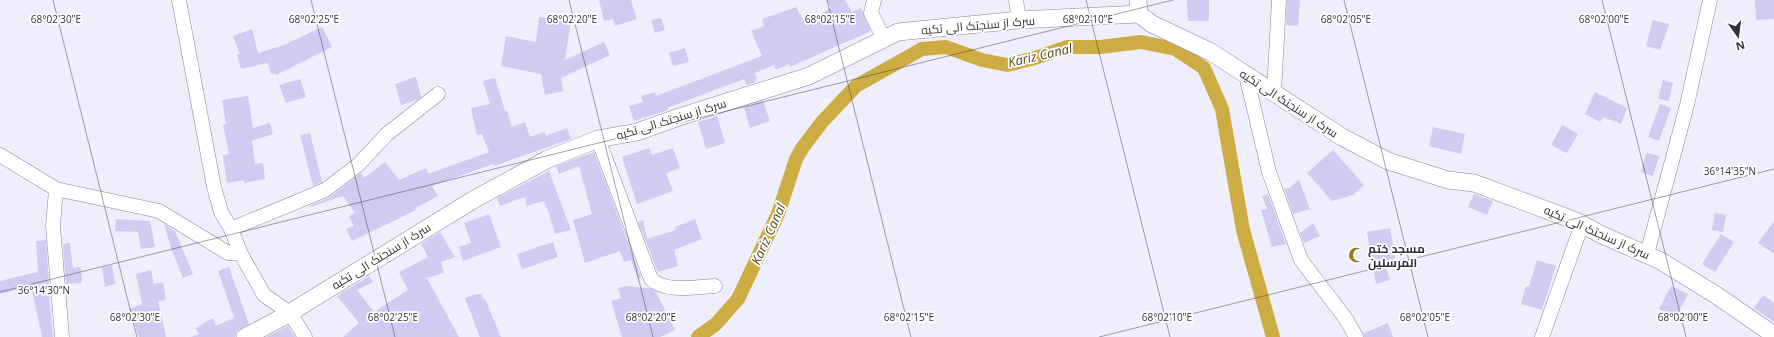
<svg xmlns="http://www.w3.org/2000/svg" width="1774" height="337" viewBox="0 0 1774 337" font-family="'Open Sans',Cairo,sans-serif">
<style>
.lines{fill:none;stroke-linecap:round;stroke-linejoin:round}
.canal{stroke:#cdad43;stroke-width:14}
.building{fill:#d0cbf0}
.minor-casing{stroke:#89869c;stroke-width:15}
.tertiary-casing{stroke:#89869c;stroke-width:18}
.minor{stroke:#fff;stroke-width:14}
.tertiary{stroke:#fff;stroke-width:17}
.ticks{fill:none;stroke:#33323b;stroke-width:1;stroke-opacity:0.45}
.labels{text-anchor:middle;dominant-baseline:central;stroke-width:3.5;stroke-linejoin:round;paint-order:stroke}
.street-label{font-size:12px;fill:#33323b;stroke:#fff}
.poi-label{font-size:12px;font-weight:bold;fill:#33323b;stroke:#fff;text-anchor:start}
.water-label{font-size:13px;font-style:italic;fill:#56491d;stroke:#fff}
.ticks-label{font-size:10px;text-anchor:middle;fill:#33323b;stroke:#fff;stroke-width:3.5;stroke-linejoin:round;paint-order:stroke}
</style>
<rect width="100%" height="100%" fill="#efeefc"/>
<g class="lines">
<path class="canal" d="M698 337 716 324 738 299 778 214 796 159 803 147 822 122 856 86 922 49 946 47 982 60 1007 65 1035 58 1067 47H1100L1141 42 1175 49 1204 68 1222 109 1243 230 1273 337"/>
</g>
<path class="building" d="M599 0H631L637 19 615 26 613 19 604 21Z
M826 0H845L852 12 861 8 871 31 790 67 789 64 776 70 774 65 755 73 757 79 755 80 756 82 747 85 744 79 667 108 668 110 634 121 629 106 643 102 641 96 655 92 656 96 762 56 751 31 764 26 762 19 796 7 805 23 831 8Z
M1187 0H1209V21H1188Z
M1287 0H1300L1298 26 1286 25Z
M1755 0H1774V19L1756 20Z
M539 17 571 21 565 60 604 42 610 55 561 78 563 91 545 95 541 74 501 66 506 36 536 42Z
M661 18 665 30 655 33 651 20Z
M1653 20 1669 24 1660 50 1646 46Z
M322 27 332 47 276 75 275 73 271 74 268 63 241 69 237 54H240L233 36 252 29 258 53 284 45Z
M685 48 689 62 673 66 669 53Z
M416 77 421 97 417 100 401 105 395 84Z
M495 78 505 111 507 110 512 127 525 122 530 137 544 132 546 136 567 128 571 139 494 166 493 164 432 186 438 196 415 208 416 210 352 241 346 229 354 226 349 216 355 213 343 196 310 207 309 206 330 197 361 173 364 178 385 162 399 180 426 168 428 174 489 152 482 134 477 135 471 108 490 104 483 81Z
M300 79 306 97 286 103 279 85Z
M1663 80 1673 83 1669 101 1658 99Z
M1595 92 1627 108 1621 124 1603 117 1600 122 1585 114Z
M248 96 253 128 270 123 273 134 252 141 255 164 263 163 265 179 244 183V180L227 183 223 155 229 154 223 125 226 124 222 100Z
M763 101 770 121 750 128 744 107Z
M1660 104 1671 108 1659 141 1648 137Z
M717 116 725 143 706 149 698 122Z
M1562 125 1578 134 1567 153 1551 145Z
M1433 127 1465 134 1461 154 1429 146Z
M310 133 322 182 313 186 300 135Z
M649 148 652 155 673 148 680 168 666 173 673 191 637 204 622 157Z
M1333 150 1364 185 1353 195 1332 201 1307 173Z
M594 152 641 277 638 279 631 260 624 262 620 251 585 263 573 220 592 214 579 166 559 174 556 166Z
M1646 153 1659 156 1653 176 1641 172Z
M549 171 571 230 555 234 548 210 543 201 527 206 525 197 500 206 497 198Z
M1299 180 1310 209 1293 214 1284 189 1289 188Z
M1268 194 1286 244 1272 247 1261 210 1267 209 1262 196Z
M1474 194 1493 201 1487 215 1468 207Z
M1715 213 1726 215 1723 232 1712 230Z
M489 214 501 247 463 261 459 247 471 243 464 223Z
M116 219 150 221 155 247 141 249 138 232 115 231Z
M695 219 702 239 674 250 678 266 658 272 638 222 643 220 647 239 676 230 675 227Z
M1774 221V254L1758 243Z
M1313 223 1320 236 1304 243 1300 233Z
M164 224 175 231 193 274 183 278 171 248Z
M1390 228 1395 258 1384 261 1390 280 1376 284 1367 232Z
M440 232 455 257 441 262 444 273 427 278 459 337H343L359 323 337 296 369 276 373 282 357 290 374 312 408 290 399 272 428 257 421 244Z
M1721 234 1734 242 1715 272 1702 264Z
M46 240 49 286H48L53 337H42L31 286 0 294V281L38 272 36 241Z
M553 242 558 257 522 269 517 254Z
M70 243 73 268 81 267 82 283 66 284 63 244Z
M1537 260 1556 266 1542 310 1521 304 1526 286 1529 287Z
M112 265 115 284 105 287 102 267Z
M229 267 249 324 237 331 235 337H191L199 334 195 328 213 318 216 326 234 318 218 271Z
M151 270 154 284 163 282 166 300 158 301 166 337H139L129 309 142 304 136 274Z
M625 286 649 288 656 292 675 330 660 337H622L611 301 621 298 618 288Z
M1671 286 1688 294 1676 317 1659 309Z
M477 294H482L483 300 485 299 501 337H480L465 298Z
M1763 295 1774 303V322L1754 308Z
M1388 323 1393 337H1364V333Z
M288 326 295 337H266Z"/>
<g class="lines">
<g class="minor-casing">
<path id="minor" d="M179 0 214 187 221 212 231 229 241 254 264 295 290 313 305 337
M874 0 871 13 884 39
M1016 0 1019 20
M1246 75 1269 172 1301 260 1346 319 1356 337
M1274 92 1279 0
M598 139 651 279C665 293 697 287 715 286
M0 155 56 189 159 211 228 253 241 254
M56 189 53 226 62 337
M231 229 325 190 358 165 387 134 438 94
M1647 254 1687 105 1710 0
M1542 337 1582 224"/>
</g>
<g class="tertiary-casing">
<path id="tertiary" d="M1138 0 1139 14
M245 337 283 317 473 200 548 159 598 139 637 132 679 117 809 76 898 32 1019 20 1139 14 1152 24 1211 52 1342 137 1388 161 1448 180 1474 183 1576 221 1600 234 1661 261 1716 295 1774 335"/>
</g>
<use href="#minor" class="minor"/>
<use href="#tertiary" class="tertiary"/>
</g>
<path class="ticks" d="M53 0 137 337M311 0 395 337M569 0 653 337M827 0 911 337M1086 0 1170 337M1344 0 1428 337M1602 0 1686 337M0 292 1173 0M1099 337 1774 169"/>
<defs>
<g id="mosque-bare" transform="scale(1.2)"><path d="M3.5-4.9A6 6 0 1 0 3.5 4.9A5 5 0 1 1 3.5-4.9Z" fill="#967d25" stroke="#fff" stroke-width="2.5" paint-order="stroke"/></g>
</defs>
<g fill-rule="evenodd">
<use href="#mosque-bare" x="1356" y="255"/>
</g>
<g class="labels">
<g class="street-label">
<text transform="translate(978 25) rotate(-5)">سرک از سنجتک الی تکیه</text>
<text transform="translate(1289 103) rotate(33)">سرک از سنجتک الی تکیه</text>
<text transform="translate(671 119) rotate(-17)">سرک از سنجتک الی تکیه</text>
<text transform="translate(1597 232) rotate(24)">سرک از سنجتک الی تکیه</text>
<text transform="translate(381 256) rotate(-32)">سرک از سنجتک الی تکیه</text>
</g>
<g class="poi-label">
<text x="1368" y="248">مسجد ختم<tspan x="1368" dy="14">المرسلین</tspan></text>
</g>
<g class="water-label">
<text transform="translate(1040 55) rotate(-13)">Kariz Canal</text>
<text transform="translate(768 234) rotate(-66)">Kariz Canal</text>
</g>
</g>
<g class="ticks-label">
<text x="56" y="23">68°02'30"E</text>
<text x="314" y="23">68°02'25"E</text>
<text x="572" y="23">68°02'20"E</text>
<text x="830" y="23">68°02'15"E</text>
<text x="1088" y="23">68°02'10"E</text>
<text x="1346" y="23">68°02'05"E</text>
<text x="1604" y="23">68°02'00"E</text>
<text x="1730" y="175">36°14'35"N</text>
<text x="44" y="294">36°14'30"N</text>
<text x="135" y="321">68°02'30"E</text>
<text x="393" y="321">68°02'25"E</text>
<text x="651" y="321">68°02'20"E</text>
<text x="909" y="321">68°02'15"E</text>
<text x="1167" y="321">68°02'10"E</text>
<text x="1425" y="321">68°02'05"E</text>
<text x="1683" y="321">68°02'00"E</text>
</g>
<g transform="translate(1738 36) rotate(166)" stroke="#ffffff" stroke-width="3" paint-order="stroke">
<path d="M0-3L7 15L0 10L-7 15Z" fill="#33323b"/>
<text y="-6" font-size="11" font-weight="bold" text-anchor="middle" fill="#33323b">N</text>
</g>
</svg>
